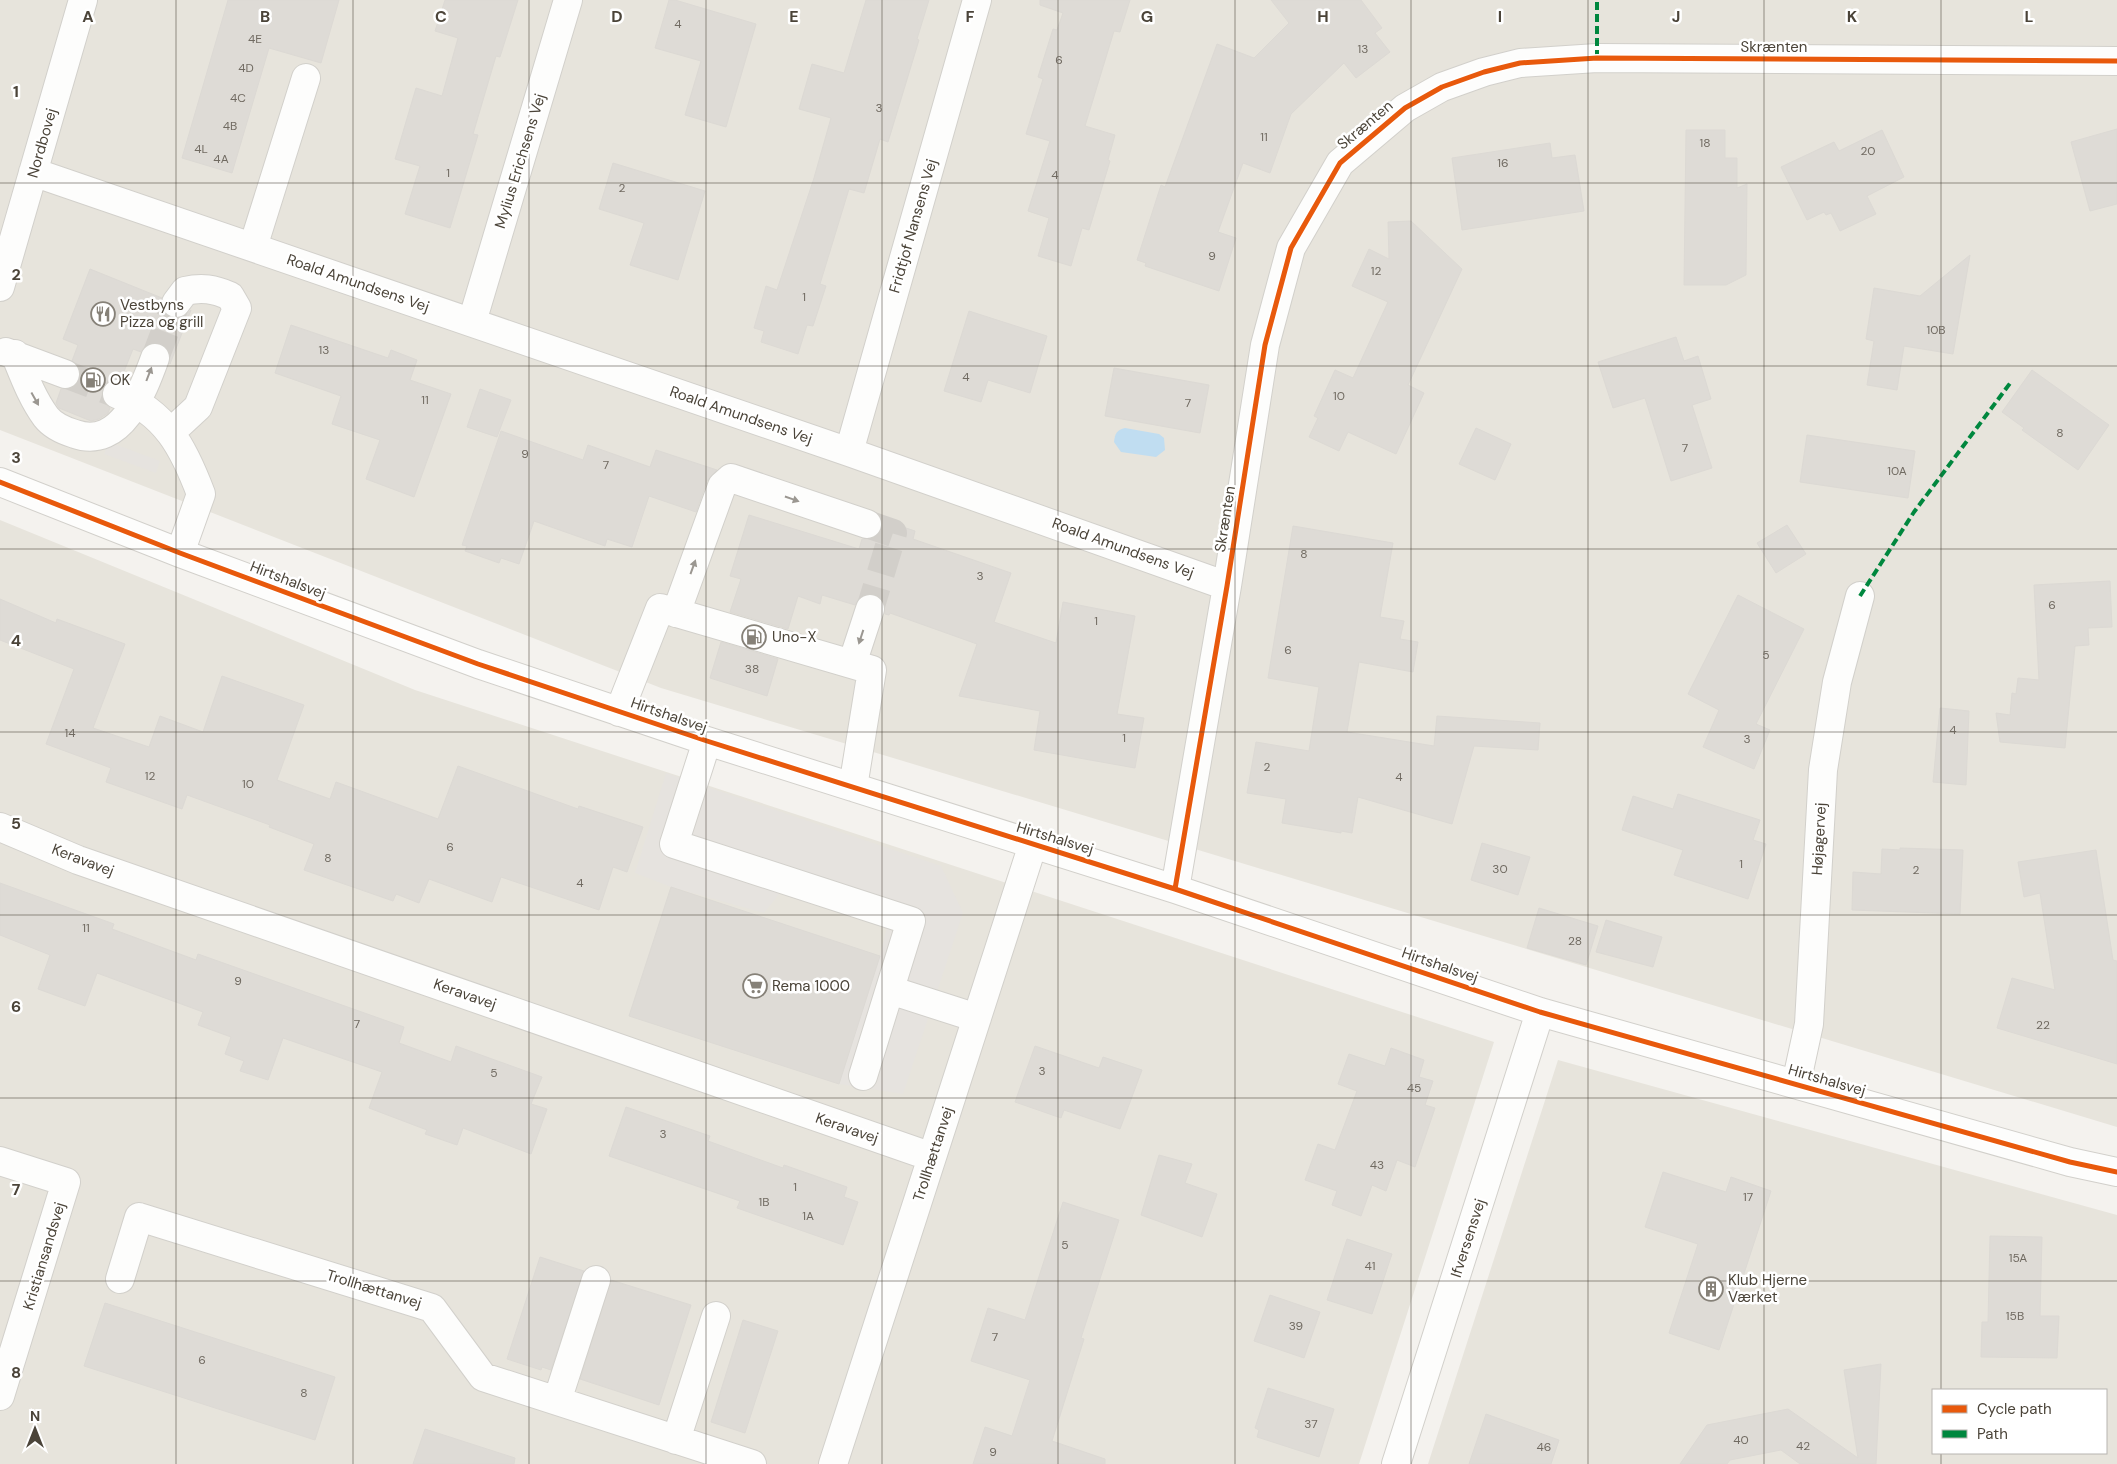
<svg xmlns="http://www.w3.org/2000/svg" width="2117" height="1464" viewBox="0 0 2117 1464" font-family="'DM Sans',sans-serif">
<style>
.residential{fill:#e7e4dc;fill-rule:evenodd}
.parking{fill:#e6e3df}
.water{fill:#c0ddf1}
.building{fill:#dedbd6;stroke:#dcd9d4}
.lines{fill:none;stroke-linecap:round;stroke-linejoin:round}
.minor-tunnel{stroke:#d2cfca;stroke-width:28;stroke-dasharray:28 14;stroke-linecap:butt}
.minor-casing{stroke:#d2d0cb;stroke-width:30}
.minor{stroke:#fdfdfc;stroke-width:28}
.quiet{stroke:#00873e;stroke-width:4;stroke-dasharray:8 4;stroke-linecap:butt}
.cycleway-casing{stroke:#fff;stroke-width:8}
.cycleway{stroke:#e8590c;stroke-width:5}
.oneway{fill:#9b9791}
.grid{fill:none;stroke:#4b4439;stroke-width:1;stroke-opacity:0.55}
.labels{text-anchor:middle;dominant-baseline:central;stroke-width:5;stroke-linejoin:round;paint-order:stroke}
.number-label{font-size:12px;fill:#706a61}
.street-label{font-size:15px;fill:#4b4439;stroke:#fff}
.poi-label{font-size:15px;fill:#4b4439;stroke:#fff;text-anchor:start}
.grid-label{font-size:16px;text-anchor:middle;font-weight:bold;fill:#4b4439;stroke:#fff;stroke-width:5;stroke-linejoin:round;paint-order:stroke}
</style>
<rect width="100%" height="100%" fill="#f4f2ee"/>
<path class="residential" d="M0 0H2117V1127L661 688 0 430Z
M0 520 415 690 1494 1042 1359 1464H0Z
M1558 1060 2117 1215V1464H1428ZM1933 1390H2106V1453H1933Z"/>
<path class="parking" d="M109 442 160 461 156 473 104 454Z
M666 773 941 866 963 913 903 1094 839 1084 880 956 887 927 780 893 764 913 671 887 635 873Z"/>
<path class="water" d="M1125 428 1159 434 1164 438 1165 450 1156 457 1121 452 1114 442C1115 433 1117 430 1125 428Z"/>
<path class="building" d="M228 0H339L321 63 269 48 232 173 182 158Z
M445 0H518L500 57 496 56 473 134 478 135 450 228 405 214 420 166 395 159 416 88 442 96 458 38 435 31Z
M669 0H675L756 24 726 127 685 115 701 61 655 48Z
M866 0H929L917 39 919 40 888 142 880 139 864 193 849 189 820 284 826 286 813 326 807 325 798 354 761 342 764 331 754 328 766 286 777 290 814 178 831 118 799 109 812 64 844 73Z
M1040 0H1130L1120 32 1114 31 1085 126 1115 135 1108 160 1110 161 1089 230 1082 228 1071 266 1038 256 1049 218 1028 211 1050 141 1026 134 1043 79 1038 77 1053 29 1057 30 1063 13 1040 5Z
M1271 0H1361L1382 28 1375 33 1390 52 1356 78 1344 63 1291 114 1270 173 1243 163 1218 232 1236 238 1219 291 1145 266 1146 263 1137 260 1161 185 1165 187 1217 44 1254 58 1289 23Z
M2117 129V204L2090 211 2071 142Z
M1686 130H1725V158H1737V188L1747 184 1746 275 1726 285H1684Z
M1882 130 1904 177 1867 196 1876 214 1840 231 1831 213 1826 215 1824 212 1807 220 1781 167 1834 142 1839 151Z
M1550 143 1552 158 1575 155 1584 211 1462 230 1452 158Z
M613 163 705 191 678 280 630 265 644 223 599 209Z
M1411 221 1462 269 1408 385 1424 393 1396 454 1348 432 1339 451 1309 437 1318 418 1314 416 1335 370 1353 378 1388 302 1352 286 1369 249 1389 259 1388 222Z
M1970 255 1953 354 1904 346 1897 390 1867 385 1874 341 1866 339 1874 288 1920 296Z
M90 269 162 298V310L166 315 174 318 183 317 191 310 170 364V355L167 348 161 344 152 343 145 346 141 352 133 349 121 379H115L108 381 103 388 102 396 104 403 110 408 108 413 99 419 91 421 59 408 56 403 61 389H68L75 386 80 379V371L77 364 72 361 78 345 63 339Z
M969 311 1047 336 1030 393 988 380 981 402 944 391Z
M291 325 388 358 391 350 417 360 410 380 451 394 414 497 366 479 380 440 332 424 341 396 275 373Z
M1676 337 1684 361 1698 356 1711 399 1692 405 1712 468 1671 481 1645 398 1613 408 1598 362Z
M1114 368 1209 385 1200 433 1105 416Z
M2032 370 2109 425 2078 470 2022 430 2024 428 2002 412Z
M480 389 511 400 497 437 467 427Z
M1476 428 1511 444 1495 480 1459 464Z
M501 431 583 460 588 445 650 467 656 450 717 470 707 481 696 512 649 496 632 547 607 539 605 546 534 521 519 564 501 558 499 563 465 551 467 546 462 545Z
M1807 435 1915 451 1908 498 1800 482Z
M749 515 859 549 862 539H871L878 535 882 529V520L915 531 913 539 1011 573 994 622 1056 643 1063 602 1135 616 1117 714 1144 718 1135 768 1034 750 1040 711 959 696 977 644 890 613 889 615 885 614V605L882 599 875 594H866L859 598 855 605 822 595 820 604 798 596 788 629 730 612 741 579 730 576Z
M1787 525 1806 554 1776 573 1757 543Z
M1293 526 1393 543 1380 617 1404 621 1400 639 1418 642 1413 672 1359 662 1347 732 1434 746 1437 716 1540 723 1538 750 1474 746 1452 824 1358 797 1352 833 1341 831V833L1282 823 1286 799 1247 793 1256 742 1309 751 1319 687 1268 678Z
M2110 581 2112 627 2088 628 2089 645 2075 646 2065 748 2000 742 1996 713 2010 715 2012 693 2016 694 2018 678 2039 680 2034 585Z
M1738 595 1804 629 1756 724 1770 730 1754 769 1703 747 1719 710 1688 694Z
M0 599 56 623 57 619 125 644 93 728 149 747 160 716 203 732 222 676 304 705 277 780 330 799 336 782 438 819 458 766 578 809 579 806 643 827 627 872 613 867 599 910 501 877 492 902 429 879 419 903 396 894 393 901 304 870 314 844 269 827 270 825 187 795 182 809 106 782 111 768 46 744 74 669 0 640Z
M721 642 778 659 767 696 710 678Z
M1940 708 1969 711 1966 785 1933 782Z
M1678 794 1760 820 1753 840 1766 844 1748 899 1674 875 1683 850 1622 830 1633 796 1673 809Z
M1482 843 1530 857 1518 895 1471 880Z
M1900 848 1963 850 1960 914 1852 910 1853 872 1881 874 1882 849 1900 850Z
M2096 850 2113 960 2117 961V1064L1997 1028 2012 978 2055 990 2040 893 2024 897 2018 862Z
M0 883 114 924 112 929 196 960 198 954 404 1027 399 1043 451 1062 456 1046 542 1077 531 1104 547 1109 531 1154 463 1128 457 1145 425 1134 427 1130 369 1108 382 1072 283 1038 268 1080 240 1071 244 1061 225 1054 231 1037 198 1025 203 1012 97 973 85 1006 38 989 50 955 0 935Z
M671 887 880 956 839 1084 629 1016Z
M1539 908 1598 926 1586 965 1527 948Z
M1606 920 1662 937 1653 967 1596 952Z
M1035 1046 1099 1068 1103 1057 1142 1070 1120 1129 1064 1110 1061 1118 1015 1102Z
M1391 1048 1424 1060 1419 1077 1433 1081 1425 1105 1435 1108 1415 1167 1397 1160 1386 1191 1372 1185 1361 1216 1332 1205 1337 1191 1305 1180 1318 1144 1335 1150 1357 1091 1338 1084 1349 1054 1385 1066Z
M626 1107 710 1136 708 1141 783 1168 784 1165 847 1187 844 1197 858 1202 843 1245 737 1208 740 1201 609 1156Z
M1159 1155 1192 1164 1185 1183 1217 1194 1202 1237 1141 1215Z
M1663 1172 1726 1192 1731 1177 1771 1191 1719 1350 1669 1333 1698 1244 1645 1227Z
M1063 1202 1119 1220 1081 1338 1084 1339 1052 1441 1105 1459V1464H973L985 1427 1012 1436 1030 1380 971 1361 988 1308 1025 1320Z
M1990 1236 2042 1237 2040 1316H2059L2057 1358 1981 1357 1982 1322H1988Z
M1347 1239 1392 1254 1372 1314 1327 1300Z
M540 1257 584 1271 551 1370 542 1367 541 1370 507 1359Z
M611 1280 691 1305 659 1405 580 1379Z
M1270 1295 1320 1312 1304 1358 1254 1341Z
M105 1303 335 1377 315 1440 84 1366Z
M743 1320 778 1331 745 1433 711 1422Z
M1881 1364 1876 1464H1800L1781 1450 1730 1460 1727 1464H1680L1707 1425 1788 1409 1858 1458 1844 1370Z
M1268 1388 1334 1409 1319 1457 1257 1437 1259 1430 1255 1428Z
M1486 1414 1559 1440 1551 1464H1469Z
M425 1429 515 1458 514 1464H413Z"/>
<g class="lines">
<path class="minor-tunnel" d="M155 358 176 303
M65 374 117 394
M867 524 893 533 870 609"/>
<g class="minor-casing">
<path id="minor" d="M33 172 849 452 1227 586
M253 247 306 78
M0 287 83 0
M472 322 568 0
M6 352 65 374
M15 354C24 376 32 398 46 417 53 426 65 431 75 434 121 450 143 391 155 358
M117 394C166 412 184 449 201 494L180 553
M171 432 198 407 237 308 230 296C214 289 202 287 185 291L176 303
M849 452 977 0
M0 482 180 553 478 664 707 741 1175 889 1540 1012 2070 1162 2117 1172
M676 613 722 486 731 478 867 524
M852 664 870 609
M619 712 660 608 872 670 853 787
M707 741 674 844 911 921 863 1076
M0 827 78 860 932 1157
M1175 889 1227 586 1265 345 1291 248 1340 163 1405 108 1442 87 1484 72 1520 63 1597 58 2117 61
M890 990 977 1018
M1796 1084 1809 1024 1823 770 1837 682 1860 596
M0 1161 66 1182 0 1396
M120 1279 139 1217 432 1308 483 1377 752 1464
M557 1401 596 1280
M676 1440 716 1316
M833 1464 1033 844
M1396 1464 1540 1012"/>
</g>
<use href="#minor" class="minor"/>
<path class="quiet" d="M1597 58V0
M1860 596 1914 512 2011 382"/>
<g class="cycleway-casing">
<path id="cycleway" d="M0 482 180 553 478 664 707 741 1175 889 1540 1012 2070 1162 2117 1172
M1175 889 1227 586 1265 345 1291 248 1340 163 1405 108 1442 87 1484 72 1520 63 1597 58 2117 61"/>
</g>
<use href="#cycleway" class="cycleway"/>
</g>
<defs><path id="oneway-solid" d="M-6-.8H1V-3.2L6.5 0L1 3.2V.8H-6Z" transform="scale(1.25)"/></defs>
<g class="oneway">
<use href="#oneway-solid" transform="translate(149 374) rotate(-69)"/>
<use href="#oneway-solid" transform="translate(35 399) rotate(61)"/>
<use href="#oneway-solid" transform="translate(792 499) rotate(19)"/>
<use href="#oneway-solid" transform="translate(693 567) rotate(-70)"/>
<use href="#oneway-solid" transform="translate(861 637) rotate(108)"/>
</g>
<path class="grid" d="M176 0V1464M353 0V1464M529 0V1464M706 0V1464M882 0V1464M1058 0V1464M1235 0V1464M1411 0V1464M1588 0V1464M1764 0V1464M1941 0V1390M0 183H2117M0 366H2117M0 549H2117M0 732H2117M0 915H2117M0 1098H2117M0 1281H2117M1941 1453V1464"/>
<defs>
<g id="restaurant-ring" transform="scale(1.25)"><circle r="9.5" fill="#fff" stroke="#868178" stroke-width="1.5"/><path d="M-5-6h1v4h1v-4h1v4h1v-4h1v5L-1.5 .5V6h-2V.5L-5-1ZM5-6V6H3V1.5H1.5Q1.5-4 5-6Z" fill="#868178"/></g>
<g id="fuel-ring" transform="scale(1.25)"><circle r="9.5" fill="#fff" stroke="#868178" stroke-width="1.5"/><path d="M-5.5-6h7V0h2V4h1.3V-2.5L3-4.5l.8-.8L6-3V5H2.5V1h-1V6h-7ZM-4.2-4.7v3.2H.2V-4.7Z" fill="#868178"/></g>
<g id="supermarket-ring" transform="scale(1.25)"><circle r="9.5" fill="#fff" stroke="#868178" stroke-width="1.5"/><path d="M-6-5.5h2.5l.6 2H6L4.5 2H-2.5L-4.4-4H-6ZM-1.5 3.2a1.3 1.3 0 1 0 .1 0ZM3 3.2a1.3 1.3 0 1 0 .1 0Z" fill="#868178"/></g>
<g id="building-ring" transform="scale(1.25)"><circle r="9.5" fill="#fff" stroke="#868178" stroke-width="1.5"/><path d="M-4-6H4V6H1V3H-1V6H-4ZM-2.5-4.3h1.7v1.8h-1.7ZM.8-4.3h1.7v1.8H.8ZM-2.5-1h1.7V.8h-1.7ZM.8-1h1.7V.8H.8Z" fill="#868178"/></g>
</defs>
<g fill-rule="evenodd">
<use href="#restaurant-ring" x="103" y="314"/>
<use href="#fuel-ring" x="93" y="380"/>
<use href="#fuel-ring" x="754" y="637"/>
<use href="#supermarket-ring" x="755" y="986"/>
<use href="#building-ring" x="1711" y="1289"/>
</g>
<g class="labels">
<g class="number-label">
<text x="678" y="24">4</text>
<text x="255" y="39">4E</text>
<text x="1363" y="49">13</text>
<text x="1059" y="60">6</text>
<text x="246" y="68">4D</text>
<text x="238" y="98">4C</text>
<text x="879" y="108">3</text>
<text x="230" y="126">4B</text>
<text x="1264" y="137">11</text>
<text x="1705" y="143">18</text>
<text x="201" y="149">4L</text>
<text x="1868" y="151">20</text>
<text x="221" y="159">4A</text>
<text x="1503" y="163">16</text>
<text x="448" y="173">1</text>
<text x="1055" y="175">4</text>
<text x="622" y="188">2</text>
<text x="1212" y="256">9</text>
<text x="1376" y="271">12</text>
<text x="804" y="297">1</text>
<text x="1936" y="330">10B</text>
<text x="324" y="350">13</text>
<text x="966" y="377">4</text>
<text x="1339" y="396">10</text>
<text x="425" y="400">11</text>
<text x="1188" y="403">7</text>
<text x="2060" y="433">8</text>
<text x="1685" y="448">7</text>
<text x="525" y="454">9</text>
<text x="606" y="465">7</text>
<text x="1897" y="471">10A</text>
<text x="1304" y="554">8</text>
<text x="980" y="576">3</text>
<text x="2052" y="605">6</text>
<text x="1096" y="621">1</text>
<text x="1288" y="650">6</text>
<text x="1766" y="655">5</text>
<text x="752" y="669">38</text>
<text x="1953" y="730">4</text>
<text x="70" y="733">14</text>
<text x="1124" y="738">1</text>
<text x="1747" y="739">3</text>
<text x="1267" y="767">2</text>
<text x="150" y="776">12</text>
<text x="1399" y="777">4</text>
<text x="248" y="784">10</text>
<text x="450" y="847">6</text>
<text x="328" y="858">8</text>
<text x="1741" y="864">1</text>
<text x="1500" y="869">30</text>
<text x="1916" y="870">2</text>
<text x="580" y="883">4</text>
<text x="86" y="928">11</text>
<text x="1575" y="941">28</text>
<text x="238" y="981">9</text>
<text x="357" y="1024">7</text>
<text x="2043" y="1025">22</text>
<text x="1042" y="1071">3</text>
<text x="494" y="1073">5</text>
<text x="1414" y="1088">45</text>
<text x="663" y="1134">3</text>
<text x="1377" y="1165">43</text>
<text x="795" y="1187">1</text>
<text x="1748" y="1197">17</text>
<text x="764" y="1202">1B</text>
<text x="808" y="1216">1A</text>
<text x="1065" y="1245">5</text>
<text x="2018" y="1258">15A</text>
<text x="1370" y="1266">41</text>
<text x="2015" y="1316">15B</text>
<text x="1296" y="1326">39</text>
<text x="995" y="1337">7</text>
<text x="202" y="1360">6</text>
<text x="304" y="1393">8</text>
<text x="1311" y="1424">37</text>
<text x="1741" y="1440">40</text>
<text x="1803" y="1446">42</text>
<text x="1544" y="1447">46</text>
<text x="993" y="1452">9</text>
</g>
<g class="street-label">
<text x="1774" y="47">Skrænten</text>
<text transform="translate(1365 125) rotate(-40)">Skrænten</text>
<text transform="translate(42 143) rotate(-74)">Nordbovej</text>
<text transform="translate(520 161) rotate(-73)">Mylius Erichsens Vej</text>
<text transform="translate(913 226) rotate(-74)">Fridtjof Nansens Vej</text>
<text transform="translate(358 283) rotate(19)">Roald Amundsens Vej</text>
<text transform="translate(741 415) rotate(19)">Roald Amundsens Vej</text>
<text transform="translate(1225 519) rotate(-81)">Skrænten</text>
<text transform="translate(1123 548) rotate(20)">Roald Amundsens Vej</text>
<text transform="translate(288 580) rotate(21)">Hirtshalsvej</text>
<text transform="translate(669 715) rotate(19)">Hirtshalsvej</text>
<text transform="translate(1055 838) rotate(17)">Hirtshalsvej</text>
<text transform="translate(1819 839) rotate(-87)">Højagervej</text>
<text transform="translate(83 860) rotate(21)">Keravavej</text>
<text transform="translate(1440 965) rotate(19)">Hirtshalsvej</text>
<text transform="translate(465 994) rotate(19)">Keravavej</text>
<text transform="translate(1827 1080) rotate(16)">Hirtshalsvej</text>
<text transform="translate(847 1128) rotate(19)">Keravavej</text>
<text transform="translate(933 1154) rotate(-72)">Trollhættanvej</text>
<text transform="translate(1468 1238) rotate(-72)">Ifversensvej</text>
<text transform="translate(44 1256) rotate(-73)">Kristiansandsvej</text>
<text transform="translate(374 1289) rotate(17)">Trollhættanvej</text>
</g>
<g class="poi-label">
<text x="120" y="305">Vestbyns<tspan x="120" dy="17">Pizza og grill</tspan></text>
<text x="110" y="380">OK</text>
<text x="772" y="637">Uno-X</text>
<text x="772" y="986">Rema 1000</text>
<text x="1728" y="1280">Klub Hjerne<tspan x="1728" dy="17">Værket</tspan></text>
</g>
</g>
<g class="grid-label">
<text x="88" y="22">A</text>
<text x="265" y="22">B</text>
<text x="441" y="22">C</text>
<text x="617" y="22">D</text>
<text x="794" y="22">E</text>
<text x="970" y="22">F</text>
<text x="1147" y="22">G</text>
<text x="1323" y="22">H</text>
<text x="1500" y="22">I</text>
<text x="1676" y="22">J</text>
<text x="1852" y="22">K</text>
<text x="2029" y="22">L</text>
<text x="16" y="97">1</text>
<text x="16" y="280">2</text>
<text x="16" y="463">3</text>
<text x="16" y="646">4</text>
<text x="16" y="829">5</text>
<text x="16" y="1012">6</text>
<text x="16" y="1195">7</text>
<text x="16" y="1378">8</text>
</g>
<rect x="1932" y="1389" width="175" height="65" fill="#ffffff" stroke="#b7b4b0"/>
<rect x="1942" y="1405" width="25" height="8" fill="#e8590c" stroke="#b7b4b0"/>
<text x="1977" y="1414" font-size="15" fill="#4b4439">Cycle path</text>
<rect x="1942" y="1430" width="25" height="8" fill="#00873e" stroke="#b7b4b0"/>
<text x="1977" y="1439" font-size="15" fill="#4b4439">Path</text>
<g transform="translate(35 1429)" stroke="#ffffff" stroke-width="4" paint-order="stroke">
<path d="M0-4L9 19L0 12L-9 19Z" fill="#4b4439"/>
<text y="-8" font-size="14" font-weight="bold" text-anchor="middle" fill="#4b4439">N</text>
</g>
</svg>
